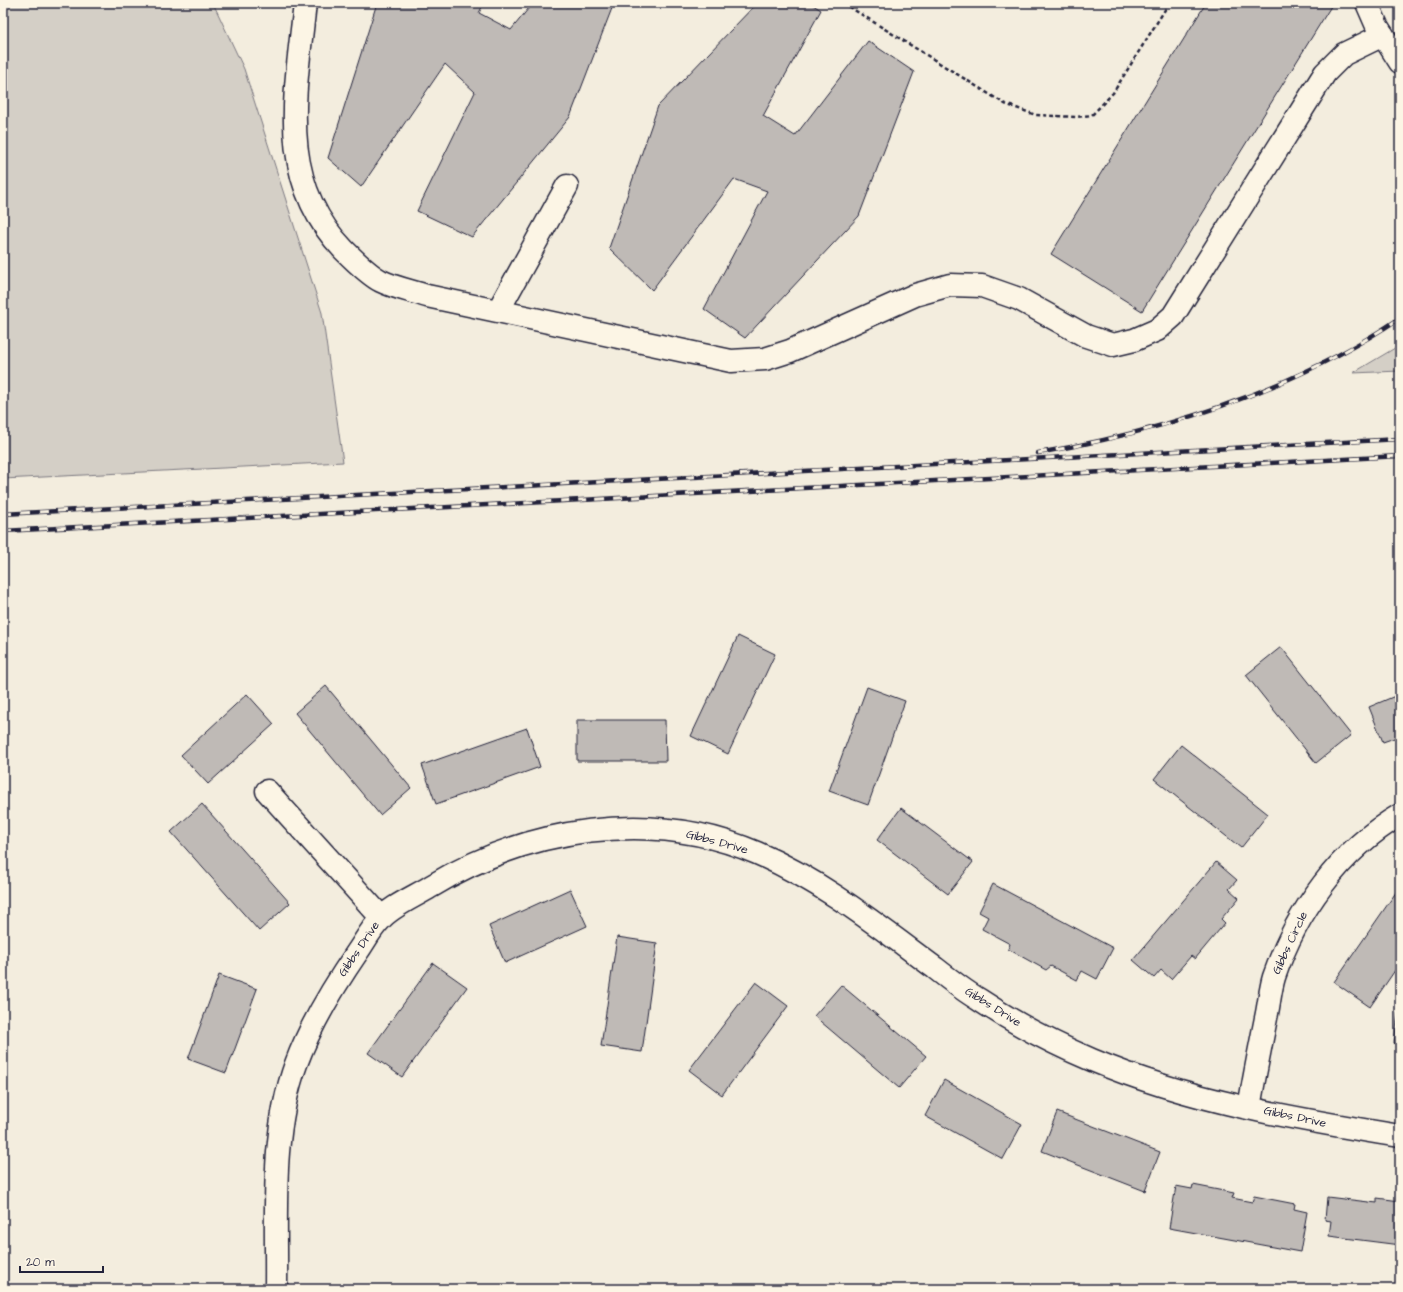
<svg xmlns="http://www.w3.org/2000/svg" width="1403" height="1292" viewBox="0 0 1403 1292" font-family="'Architects Daughter',sans-serif">
<style>
.green{fill:#d4cfc6;stroke:#7b7880}
.building{fill:#bfbab6;stroke:#22223b}
.lines{fill:none;stroke-linecap:round;stroke-linejoin:round}
.minor-casing{stroke:#22223b;stroke-width:25}
.path{stroke:#22223b;stroke-width:2.5;stroke-dasharray:4 3;stroke-linecap:butt}
.minor{stroke:#fcf5e5;stroke-width:22}
.rail-casing{stroke:#22223b;stroke-width:4.5}
.rail{stroke:#fcf5e5;stroke-width:3;stroke-dasharray:9;stroke-linecap:butt}
.labels{text-anchor:middle;dominant-baseline:central;stroke-width:3.5;stroke-linejoin:round;paint-order:stroke}
.street-label{font-size:12px;fill:#22223b;stroke:#fcf5e5}
</style>
<rect width="100%" height="100%" fill="#f3edde"/>
<filter id="ink" filterUnits="userSpaceOnUse"><feTurbulence type="fractalNoise" baseFrequency=".025" numOctaves="2"/><feDisplacementMap in="SourceGraphic" scale="8" xChannelSelector="R" yChannelSelector="G"/><feConvolveMatrix kernelMatrix="1 2 1 2 8 2 1 2 1" color-interpolation-filters="sRGB"/></filter>
<g filter="url(#ink)">
<path class="green" d="M3 3H213L244 69 322 313 343 462 3 479Z
M1400 345V371L1353 373Z"/>
<path class="building" d="M377 3H484L479 13 511 30 533 3H614L570 117 472 237 417 211 475 92 445 64 361 187 328 158Z
M757 3H810L821 10 763 116 795 136 868 41 914 72 859 216 745 338 704 309 767 191 734 179 652 290 609 248 658 106Z
M1206 3H1333L1142 311 1051 254Z
M738 636 775 654 728 754 691 736Z
M1281 647 1351 735 1316 763 1246 675Z
M326 686 411 788 380 815 295 713Z
M867 687 905 701 868 805 829 791Z
M247 694 274 724 208 784 181 755Z
M1400 694V736L1383 742 1369 707Z
M577 720H665L666 761H577Z
M527 728 540 767 436 804 422 765Z
M1181 745 1268 814 1241 848 1154 779Z
M202 804 290 903 259 931 171 832Z
M901 808 973 862 948 894 877 840Z
M1216 862 1237 880 1229 889 1239 898 1221 919 1225 923 1195 959 1191 956 1171 979 1161 970 1154 978 1133 960Z
M993 884 1113 948 1097 979 1082 971 1077 980 1051 966 1046 970 1008 949 1010 944 982 929 988 917 979 912Z
M1399 888 1400 889V963L1370 1007 1334 982Z
M570 889 587 926 505 963 489 926Z
M617 937 657 943 642 1052 601 1046Z
M433 963 467 987 402 1077 368 1053Z
M219 975 257 989 226 1073 188 1059Z
M756 982 788 1006 722 1095 689 1070Z
M841 985 926 1056 899 1088 814 1016Z
M1398 1013H1400V1044L1394 1043Z
M944 1080 1022 1124 1003 1159 925 1116Z
M1057 1112 1160 1152 1145 1191 1042 1151Z
M1193 1185 1234 1193 1232 1198 1252 1202 1254 1196 1295 1204 1294 1209 1307 1212 1300 1252 1169 1228 1176 1186 1192 1189Z
M1327 1197 1377 1203V1198L1400 1201V1245L1329 1236 1331 1221 1325 1220Z"/>
<g class="lines">
<g class="minor-casing">
<path id="minor" d="M305 3C296 91 275 179 344 250 353 259 369 275 381 281 395 288 412 291 427 296L731 361 765 359 790 351 915 295 950 285 982 286 1019 299 1086 336 1113 345 1134 340 1157 330 1173 316 1325 73 1344 54 1383 35
M1367 3 1377 26 1400 62
M498 311 567 186
M267 791 381 917
M1249 1108C1254 1078 1260 1048 1266 1018 1269 1005 1270 990 1274 977 1296 912 1340 850 1400 815
M276 1289C277 1214 270 1135 296 1064 311 1023 334 986 358 951 365 941 371 929 380 920 390 907 416 896 430 887 527 828 651 807 757 853 822 881 878 926 935 968 949 979 963 990 978 999 1014 1023 1052 1043 1092 1060 1189 1101 1296 1119 1400 1136"/>
</g>
<path class="path" d="M843 3 1005 104 1036 115 1076 117 1092 115 1113 93 1166 8 1167 3"/>
<use href="#minor" class="minor"/>
<g class="rail-casing">
<path id="rail" d="M1038 453C1166 431 1291 391 1400 318
M3 514 1400 439
M3 531 1400 456"/>
</g>
<use href="#rail" class="rail"/>
</g>
</g>
<g class="labels">
<g class="street-label">
<text transform="translate(717 842) rotate(15)">Gibbs Drive</text>
<text transform="translate(1290 943) rotate(-65)">Gibbs Circle</text>
<text transform="translate(359 949) rotate(-56)">Gibbs Drive</text>
<text transform="translate(993 1007) rotate(32)">Gibbs Drive</text>
<text transform="translate(1295 1117) rotate(12)">Gibbs Drive</text>
</g>
</g>
<rect width="1403" height="1292" fill="none" stroke="#fcf5e5" stroke-width="16"/>
<rect x="8" y="8" width="1387" height="1276" fill="none" stroke="#22223b" stroke-width="1.5" filter="url(#ink)"/>
<path d="M20 1266v6h83v-6" fill="none" stroke="#22223b" stroke-width="2"/>
<text x="26" y="1266" font-size="12" fill="#22223b" stroke="#fcf5e5" stroke-width="3" paint-order="stroke">20 m</text>
</svg>
